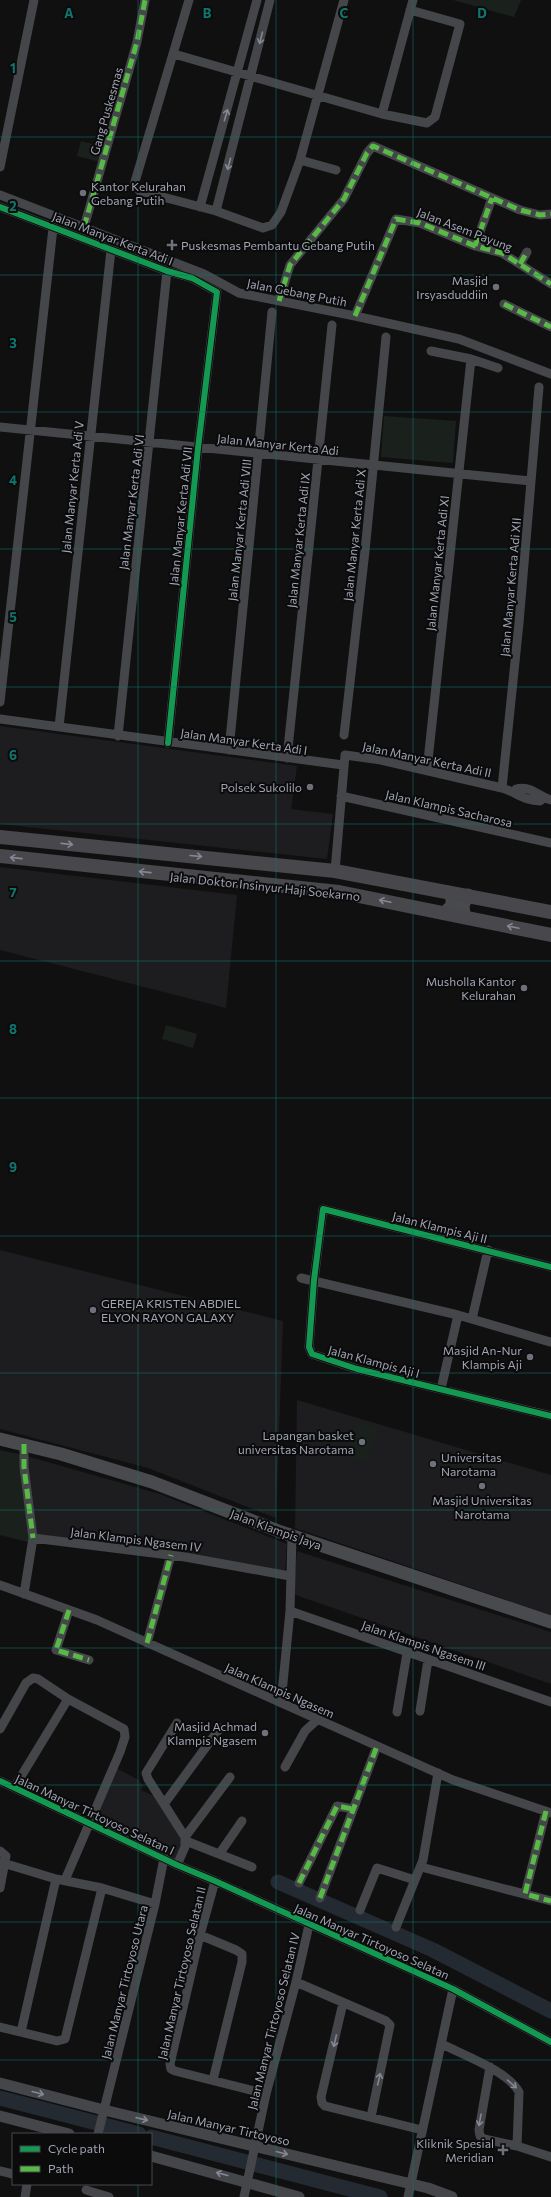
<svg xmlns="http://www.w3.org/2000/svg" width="551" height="2197" viewBox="0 0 551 2197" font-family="Commissioner,sans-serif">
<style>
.built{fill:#1d1d1f}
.green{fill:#1a211c}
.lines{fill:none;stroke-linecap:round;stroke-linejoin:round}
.river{stroke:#242a32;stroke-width:15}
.minor{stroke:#45464a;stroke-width:9}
.tertiary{stroke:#45464a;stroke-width:11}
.secondary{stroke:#494a4e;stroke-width:13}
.primary{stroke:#47474c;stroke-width:14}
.quiet{stroke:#58b947;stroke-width:5;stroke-dasharray:10 5;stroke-linecap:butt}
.cycleway-casing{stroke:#0b0b0c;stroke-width:8}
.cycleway{stroke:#139951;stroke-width:6}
.oneway{stroke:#858894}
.grid{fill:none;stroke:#0f766e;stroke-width:1;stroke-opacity:0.55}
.poi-dot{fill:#6e707a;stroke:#0b0b0c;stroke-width:1.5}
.labels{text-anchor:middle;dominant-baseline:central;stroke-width:4;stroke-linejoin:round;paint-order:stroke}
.street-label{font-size:12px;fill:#a0a4b3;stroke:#0b0b0c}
.poi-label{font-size:12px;fill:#a0a4b3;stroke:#0b0b0c;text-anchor:end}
.grid-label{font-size:13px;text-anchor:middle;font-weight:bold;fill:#0f766e;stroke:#0b0b0c;stroke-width:4;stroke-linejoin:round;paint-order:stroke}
</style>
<rect width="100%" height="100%" fill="#101011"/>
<path class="built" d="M0 726 297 766 291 809 333 814 327 859 0 824Z
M0 867 237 895 226 1008 0 950Z
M0 1250 283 1321 276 1518 148 1468 0 1429Z
M297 1400 551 1475V1615L295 1528Z
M23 1455 160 1494 287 1544 285 1572 30 1534Z
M297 1551 551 1632V1684L293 1594Z
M116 1768 139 1780 143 1787 141 1790 158 1798 185 1841 177 1860 119 1835 94 1821Z"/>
<path class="green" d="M453 0H521L514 17Z
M81 141 104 147 100 162 77 156Z
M384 416 456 421 453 463 381 457Z
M166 1025 197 1034 193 1048 162 1039Z
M357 1422 377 1429 366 1462 346 1456Z
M0 1450 23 1455 32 1521 28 1542 0 1535Z"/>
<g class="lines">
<path class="river" d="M278 1882 433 1950 551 2011
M0 2098 139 2134
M151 2137 380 2197"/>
<path class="minor" d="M189 0 134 185 140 191 216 211 263 228 272 225 281 212 300 160 344 0
M174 54 382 114 427 123 435 117 460 24 410 10
M382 114 413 0
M300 160 336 170
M0 167 34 0
M0 195 204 274 239 293 355 316 459 339 551 374
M0 207 167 271 192 278 217 292 198 448 168 743
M200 207 257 0
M216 211 270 0
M84 227 137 42 145 0
M475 246 492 198
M520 264 527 252
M279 301 290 265 344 199 367 153 373 146 520 210 540 215 551 214
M504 304 551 327
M355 316 396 219 420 223 475 246 502 253 551 284
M431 351 471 359 498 368
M0 427 531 481
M0 702 53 228
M0 719 343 765
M59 727 111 250
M344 735 365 551 386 337
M118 736 167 271
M229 750 272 312
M287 758 332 325
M427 770 471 359
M502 788 519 623 539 387
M515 792 516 789C531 785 539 797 551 800
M341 796 551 843
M335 871 345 755 381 760 502 788C516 792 524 801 540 801L544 798
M551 1267 323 1209 314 1280 309 1347 312 1354 357 1369 551 1416
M301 1278 458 1315 550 1342
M472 1319 488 1250
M441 1389 458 1315
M24 1444V1467L33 1538
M0 1585 97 1620 453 1780 551 1813
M24 1594 33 1538 185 1557 290 1576
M69 1610 56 1650 89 1660
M290 1611 551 1702
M147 1643 171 1555
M281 1703 290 1611 292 1536
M420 1711 428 1660
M397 1712 407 1653
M0 1729 26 1683 33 1678 38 1679 68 1699 124 1729 125 1737 120 1752 65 1880
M285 1767 305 1731 317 1720
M0 1781 177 1865 215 1881 453 1989 551 2042
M14 1788 68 1699
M164 1804 220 1728
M185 1837 230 1777
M186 1841 252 1867
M0 1851 6 1856 0 1888
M220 1853 242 1821
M0 1862 56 1879 102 1888 155 1904
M177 1865 185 1847V1837L148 1779 146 1773 177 1723
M421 1867 551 1901
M215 1881 200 1935 170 2064 171 2069 175 2071 266 2094
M299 1883 337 1806 353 1809
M525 1894 546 1811
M320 1898 377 1746
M360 1910 377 1868 415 1880
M396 1927 423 1860 438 1773
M200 1935 236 1950 242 1954V1962L213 2080
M296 1982 386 2021 390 2025 371 2117
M343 2003 321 2097 322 2103 325 2106 422 2130
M0 2027 57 2041 65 2039 102 1888
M21 2032 56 1879
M442 2044C463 2055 508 2071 519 2092L517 2146
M490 2067 479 2130 480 2136 484 2139 517 2146 551 2157
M98 2134 155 1904 164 1858
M0 2171 13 2174
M86 2190 109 2197
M25 2197 27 2184
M244 2197 266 2094 296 1982 309 1925
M408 2197 453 1989"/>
<path class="tertiary" d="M0 2083 104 2110 428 2188 452 2197
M0 2116 69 2134
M151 2156 299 2197"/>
<path class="secondary" d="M444 913 452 906V897L448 892
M464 917 463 905 468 895
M0 1439 61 1454 152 1482 281 1532 551 1622"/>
<path class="primary" d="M0 837 335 871 551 912
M0 856 339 892 551 935"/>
<path class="quiet" d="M84 227 137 42 145 0
M475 246 492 198
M520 264 527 252
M279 301 290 265 344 199 367 153 373 146 520 210 540 215 551 214
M504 304 551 327
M355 316 396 219 420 223 475 246 502 253 551 284
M24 1444V1467L33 1538
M69 1610 56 1650 89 1660
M147 1643 171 1555
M546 1811 525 1894 551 1901
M299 1883 337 1806 353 1809
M320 1898 377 1746"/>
<g class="cycleway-casing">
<path id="cycleway" d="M0 207 167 271 192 278 217 292 198 448 168 743
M551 1267 323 1209 314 1280 309 1347 312 1354 357 1369 551 1416
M0 1781 177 1865 215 1881 453 1989 551 2042"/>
</g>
<use href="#cycleway" class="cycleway"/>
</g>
<defs><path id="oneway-shaft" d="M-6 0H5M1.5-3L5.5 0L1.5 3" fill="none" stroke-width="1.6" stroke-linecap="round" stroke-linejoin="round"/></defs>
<g class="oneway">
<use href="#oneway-shaft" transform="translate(261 38) rotate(104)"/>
<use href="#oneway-shaft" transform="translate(226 115) rotate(-74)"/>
<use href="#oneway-shaft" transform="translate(229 164) rotate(105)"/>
<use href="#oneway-shaft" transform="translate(67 844) rotate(6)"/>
<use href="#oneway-shaft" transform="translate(196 856) rotate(5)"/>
<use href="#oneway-shaft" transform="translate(16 858) rotate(-174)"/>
<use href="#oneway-shaft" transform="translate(145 872) rotate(-174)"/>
<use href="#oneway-shaft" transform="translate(385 901) rotate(-168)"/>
<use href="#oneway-shaft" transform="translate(513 927) rotate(-168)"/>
<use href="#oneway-shaft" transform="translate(335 2041) rotate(103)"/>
<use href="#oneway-shaft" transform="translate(379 2079) rotate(-77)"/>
<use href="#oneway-shaft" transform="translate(512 2084) rotate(41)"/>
<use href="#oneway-shaft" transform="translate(38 2093) rotate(15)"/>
<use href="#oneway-shaft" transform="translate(142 2119) rotate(13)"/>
<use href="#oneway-shaft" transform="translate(480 2120) rotate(100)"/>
<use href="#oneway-shaft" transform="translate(282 2153) rotate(14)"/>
<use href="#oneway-shaft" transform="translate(222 2174) rotate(-165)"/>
</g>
<path class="grid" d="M138 0V2134M276 0V2197M413 0V2197M0 137H551M0 275H551M0 412H551M0 549H551M0 687H551M0 824H551M0 961H551M0 1098H551M0 1236H551M0 1373H551M0 1510H551M0 1648H551M0 1785H551M0 1922H551M0 2060H551M138 2184V2197"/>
<g class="poi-dot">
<circle cx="83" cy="193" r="4"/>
<path d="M170 239h4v4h4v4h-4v4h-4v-4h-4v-4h4z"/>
<circle cx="496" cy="287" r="4"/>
<circle cx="310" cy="787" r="4"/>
<circle cx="524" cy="988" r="4"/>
<circle cx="93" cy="1310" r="4"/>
<circle cx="530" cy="1357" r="4"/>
<circle cx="362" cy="1442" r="4"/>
<circle cx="433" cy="1464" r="4"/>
<circle cx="482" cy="1486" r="4"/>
<circle cx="265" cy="1733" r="4"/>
<path d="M501 2144h4v4h4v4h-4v4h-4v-4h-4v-4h4z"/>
</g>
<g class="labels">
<g class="street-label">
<text transform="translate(106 111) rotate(-74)">Gang Puskesmas</text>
<text transform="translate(465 229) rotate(21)">Jalan Asem Payung</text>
<text transform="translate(113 238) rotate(21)">Jalan Manyar Kerta Adi I</text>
<text transform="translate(297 292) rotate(11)">Jalan Gebang Putih</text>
<text transform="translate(278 444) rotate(6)">Jalan Manyar Kerta Adi</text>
<text transform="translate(72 487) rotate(-84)">Jalan Manyar Kerta Adi V</text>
<text transform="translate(131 502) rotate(-83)">Jalan Manyar Kerta Adi VI</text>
<text transform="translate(180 516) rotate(-84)">Jalan Manyar Kerta Adi VII</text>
<text transform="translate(239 530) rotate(-84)">Jalan Manyar Kerta Adi VIII</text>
<text transform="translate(354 535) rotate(-84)">Jalan Manyar Kerta Adi X</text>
<text transform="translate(298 540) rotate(-84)">Jalan Manyar Kerta Adi IX</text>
<text transform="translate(437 563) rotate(-84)">Jalan Manyar Kerta Adi XI</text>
<text transform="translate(510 587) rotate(-85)">Jalan Manyar Kerta Adi XII</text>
<text transform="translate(244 741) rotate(8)">Jalan Manyar Kerta Adi I</text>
<text transform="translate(427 759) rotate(12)">Jalan Manyar Kerta Adi II</text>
<text transform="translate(449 808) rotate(13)">Jalan Klampis Sacharosa</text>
<text transform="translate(265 886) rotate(6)">Jalan Doktor Insinyur Haji Soekarno</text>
<text transform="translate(440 1227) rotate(14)">Jalan Klampis Aji II</text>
<text transform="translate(374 1361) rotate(15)">Jalan Klampis Aji I</text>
<text transform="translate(276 1529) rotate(20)">Jalan Klampis Jaya</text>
<text transform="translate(136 1539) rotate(7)">Jalan Klampis Ngasem IV</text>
<text transform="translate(424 1645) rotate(19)">Jalan Klampis Ngasem III</text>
<text transform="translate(280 1690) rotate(24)">Jalan Klampis Ngasem</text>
<text transform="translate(95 1814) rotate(25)">Jalan Manyar Tirtoyoso Selatan I</text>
<text transform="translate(372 1941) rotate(24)">Jalan Manyar Tirtoyoso Selatan</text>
<text transform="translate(181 1973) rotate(-77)">Jalan Manyar Tirtoyoso Selatan II</text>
<text transform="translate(124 1982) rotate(-76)">Jalan Manyar Tirtoyoso Utara</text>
<text transform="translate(273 2021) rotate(-76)">Jalan Manyar Tirtoyoso Selatan IV</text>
<text transform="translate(229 2127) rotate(13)">Jalan Manyar Tirtoyoso</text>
</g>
<g class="poi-label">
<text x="91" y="186" text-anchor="start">Kantor Kelurahan<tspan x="91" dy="14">Gebang Putih</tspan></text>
<text x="181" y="245" text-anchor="start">Puskesmas Pembantu Gebang Putih</text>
<text x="488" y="280">Masjid<tspan x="488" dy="14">Irsyasduddiin</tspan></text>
<text x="302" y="787">Polsek Sukolilo</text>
<text x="516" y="981">Musholla Kantor<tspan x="516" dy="14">Kelurahan</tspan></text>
<text x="101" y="1303" text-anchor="start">GEREJA KRISTEN ABDIEL<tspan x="101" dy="14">ELYON RAYON GALAXY</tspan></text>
<text x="522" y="1350">Masjid An-Nur<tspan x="522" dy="14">Klampis Aji</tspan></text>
<text x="354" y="1435">Lapangan basket<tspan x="354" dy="14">universitas Narotama</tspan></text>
<text x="441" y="1457" text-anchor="start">Universitas<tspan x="441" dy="14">Narotama</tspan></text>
<text x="482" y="1500" text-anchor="middle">Masjid Universitas<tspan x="482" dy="14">Narotama</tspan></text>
<text x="257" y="1726">Masjid Achmad<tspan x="257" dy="14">Klampis Ngasem</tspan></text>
<text x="494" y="2143">Kliknik Spesial<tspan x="494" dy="14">Meridian</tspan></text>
</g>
</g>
<g class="grid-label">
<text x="69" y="18">A</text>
<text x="207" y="18">B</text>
<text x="344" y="18">C</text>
<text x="482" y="18">D</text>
<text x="13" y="73">1</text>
<text x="13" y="211">2</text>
<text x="13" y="348">3</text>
<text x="13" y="485">4</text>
<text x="13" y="622">5</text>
<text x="13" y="760">6</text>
<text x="13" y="897">7</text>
<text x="13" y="1034">8</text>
<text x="13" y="1172">9</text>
</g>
<rect x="12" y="2133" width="140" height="52" fill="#0b0b0c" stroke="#47484f"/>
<rect x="20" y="2146" width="20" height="6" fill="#139951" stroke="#47484f"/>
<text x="48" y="2153" font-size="12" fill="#a0a4b3">Cycle path</text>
<rect x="20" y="2166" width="20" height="6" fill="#58b947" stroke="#47484f"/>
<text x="48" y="2173" font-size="12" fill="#a0a4b3">Path</text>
</svg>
